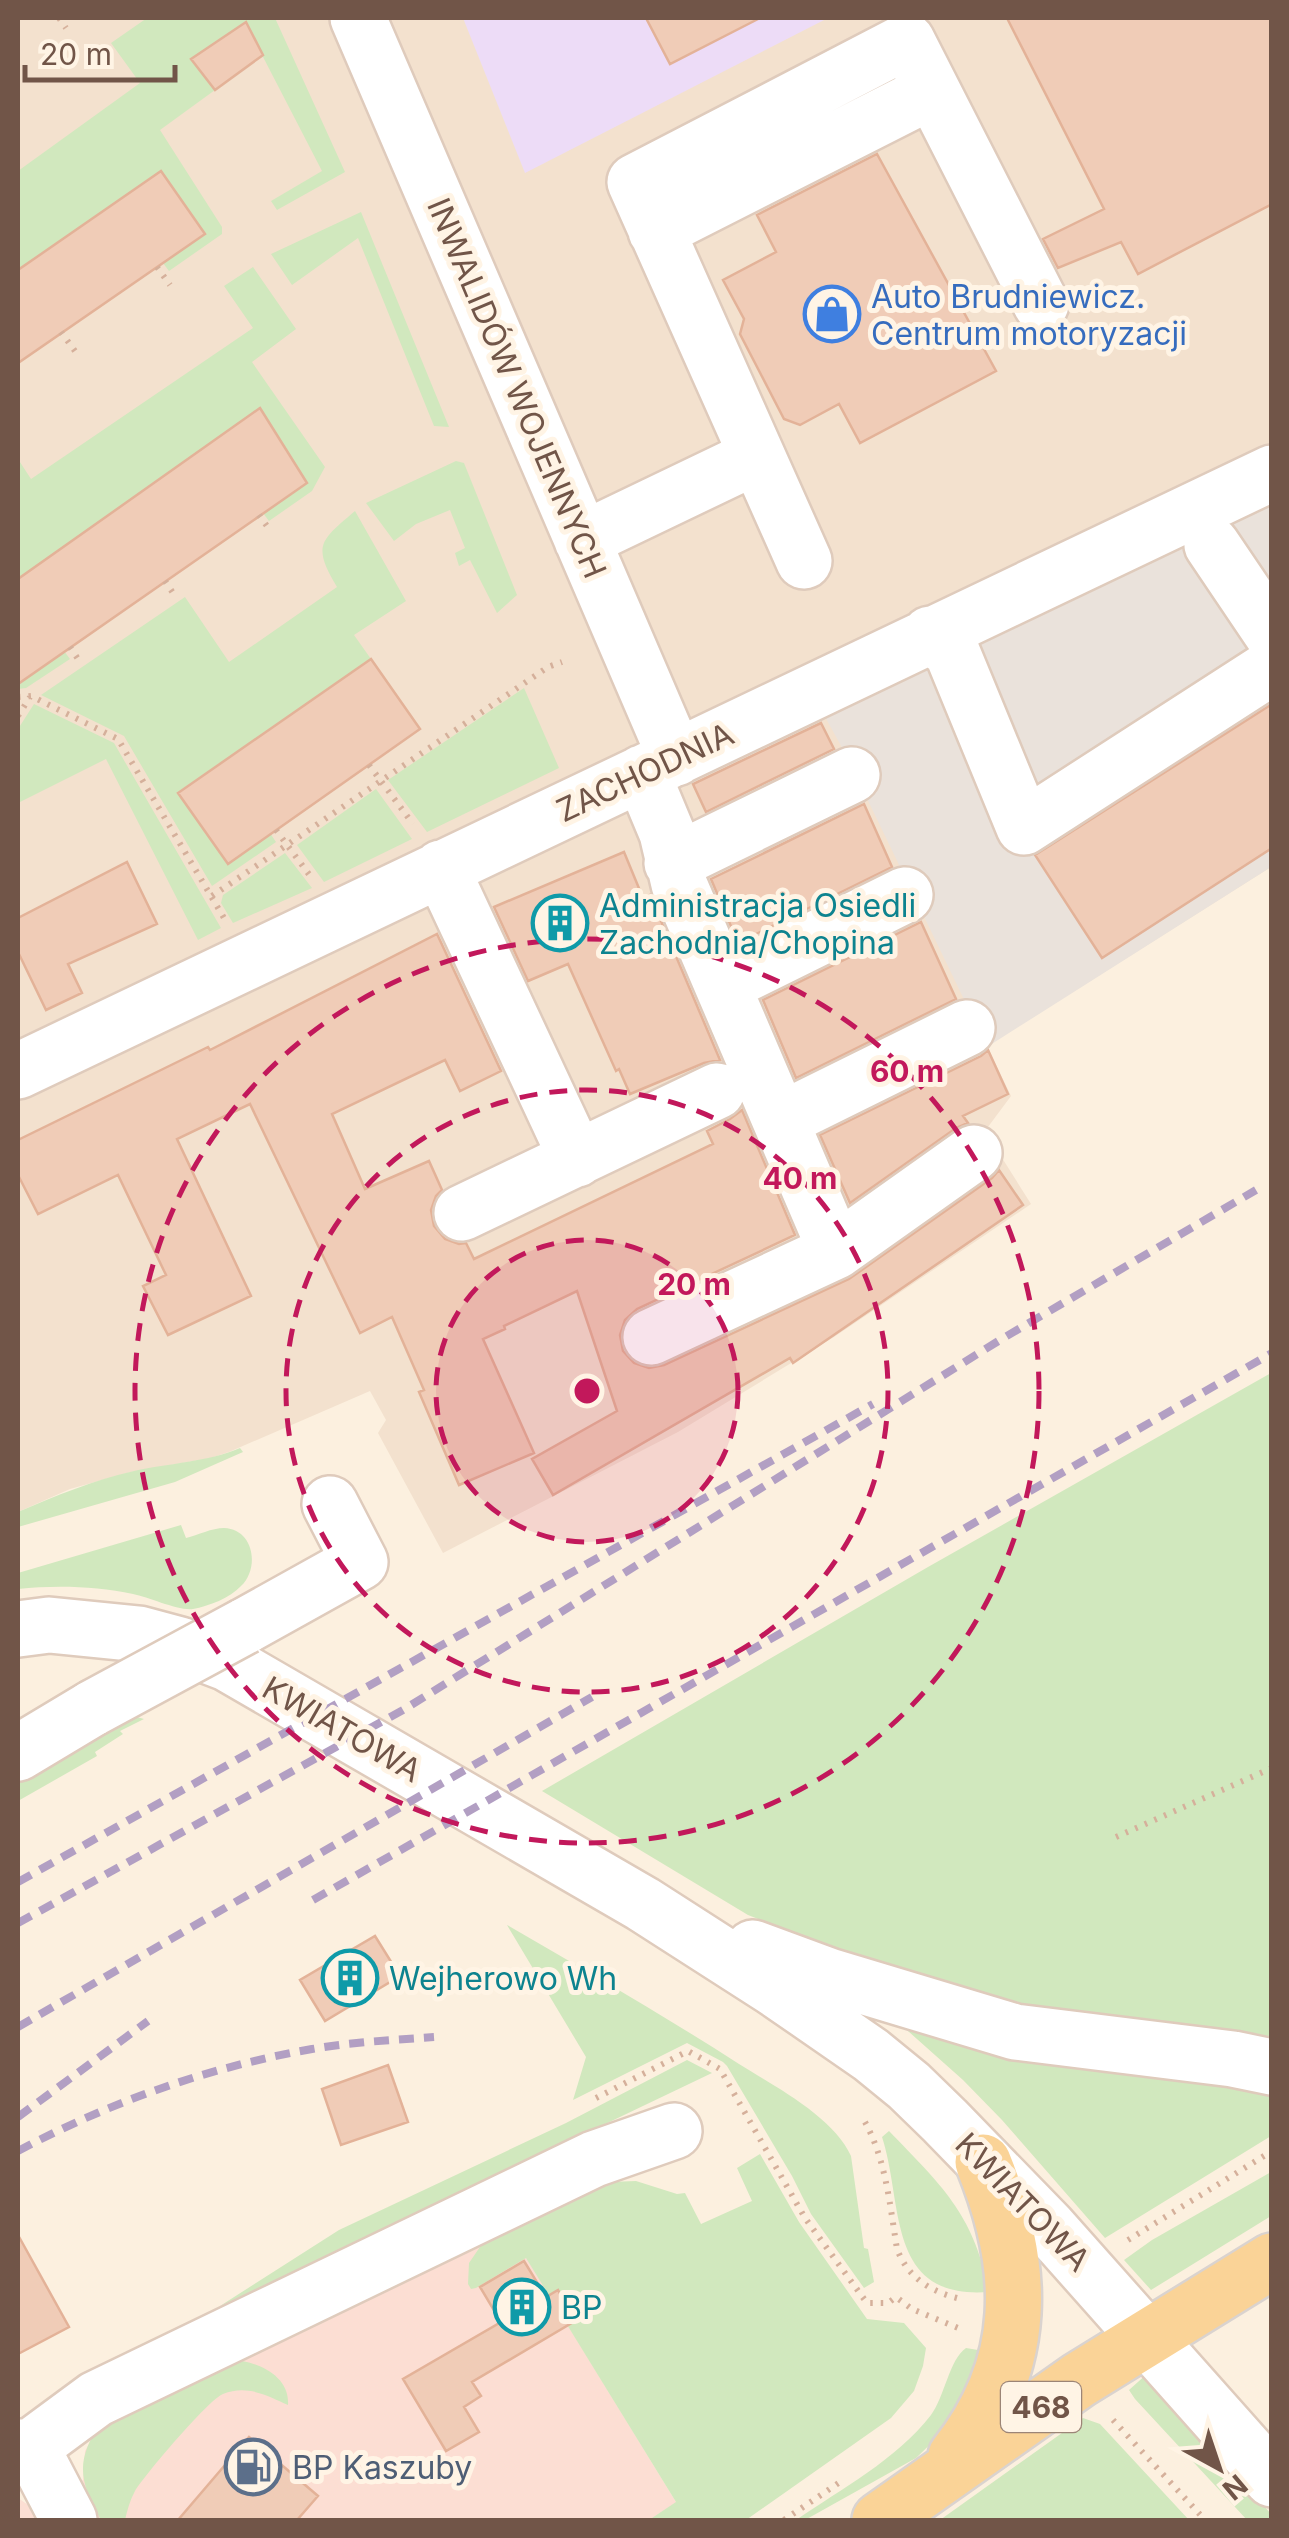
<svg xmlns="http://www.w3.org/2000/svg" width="1289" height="2538" viewBox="0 0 1289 2538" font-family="Inter,sans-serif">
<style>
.residential{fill:#f3e1ce}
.commercial{fill:#fcded3}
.industrial{fill:#eae2db}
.education{fill:#eddcf7}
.green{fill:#d1e8be}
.building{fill:#f0ccb7;stroke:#e3b298;stroke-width:2.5}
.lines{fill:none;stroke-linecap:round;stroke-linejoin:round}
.minor-casing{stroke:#dfcbbc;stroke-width:60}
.major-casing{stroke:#dad3cf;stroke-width:60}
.path{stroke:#d5b09b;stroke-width:6;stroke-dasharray:2.5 8;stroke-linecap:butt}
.minor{stroke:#fff;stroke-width:55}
.major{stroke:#fad397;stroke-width:55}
.rail{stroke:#b29fc3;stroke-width:8;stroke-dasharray:15 10;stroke-linecap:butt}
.minor-bridge-casing{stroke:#dfcbbc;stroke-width:60;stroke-linecap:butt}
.minor-bridge{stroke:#fff;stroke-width:55}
.ring{fill:none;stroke:#c2185b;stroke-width:5;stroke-dasharray:18 12}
.labels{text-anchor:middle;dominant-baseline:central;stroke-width:10;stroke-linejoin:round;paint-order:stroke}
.shield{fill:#fff4e5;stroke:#9c8577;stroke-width:2.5}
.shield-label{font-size:30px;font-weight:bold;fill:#715548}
.shop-label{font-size:32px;fill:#366cbe;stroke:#fff4e5;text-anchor:start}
.street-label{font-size:32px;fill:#715548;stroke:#fff4e5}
.culture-label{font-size:32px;fill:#0d838f;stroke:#fff4e5;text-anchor:start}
.service-label{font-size:32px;fill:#4e5e75;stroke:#fff4e5;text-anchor:start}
.centre{fill:#c2185b;stroke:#fff4e5;stroke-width:5}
.ring-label{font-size:30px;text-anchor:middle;font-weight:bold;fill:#c2185b;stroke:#fff4e5;stroke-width:10;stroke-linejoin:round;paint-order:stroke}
</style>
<rect width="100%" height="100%" fill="#fcf0df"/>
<path class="residential" d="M18 18H1271V867L987 1046 1011 1096 985 1131 1031 1204 834 1337 678 1432 443 1553 378 1433 386 1420 370 1391 229 1452 211 1458 131 1472 70 1489 18 1512Z"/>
<path class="commercial" d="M484 2241 526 2257 687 2520H18V2498L31 2507 83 2480 85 2451 101 2422 402 2283Z"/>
<path class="industrial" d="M1271 494V867L987 1047 845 753 824 715Z"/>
<path class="education" d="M463 18H828L525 173Z"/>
<path class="green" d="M147 18H275L345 172 277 210 271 201 322 171 245 22 192 58 215 90 160 130 222 227V234L169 271 163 263 161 172 18 270V171L140 83 111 43Z
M361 212 449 427 434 426 358 238 292 285 271 254Z
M253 267 296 329 252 362 325 467 312 491 269 521 263 513 307 483 260 408 18 579V459L31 479 253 328 224 286Z
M456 461 464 463 517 595 497 613 470 560 459 566 455 553 465 548 450 510 416 524 394 541 366 503Z
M355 511 406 601 354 635 371 659 178 792 228 863 270 833 276 842 212 886 124 736 41 695 185 597 229 662 337 587C312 545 320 541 355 511Z
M64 651 70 659 26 688 18 689V677L20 681Z
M524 688 559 768 427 832 388 780Z
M34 704 114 743 221 928 198 940 106 759 18 803V729Z
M376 789 412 839 324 882 297 845Z
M285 853 312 888 233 923 221 903 223 895Z
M1271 1373V2042L1075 2019 904 1976 748 1915 542 1791 928 1567Z
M240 1448 243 1452 175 1482 18 1527V1512C56 1496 93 1480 134 1471 170 1463 207 1462 240 1448Z
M181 1525 186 1538C198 1535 212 1528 224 1528 254 1529 260 1568 241 1586 230 1598 209 1606 193 1609 178 1611 149 1597 133 1594 96 1586 55 1585 18 1589V1573Z
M133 1716 144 1719 120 1731 123 1734 95 1752 97 1756 18 1801V1776Z
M507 1925C585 1970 663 2015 739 2064 774 2086 834 2117 851 2156L864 2248 868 2249 874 2282 864 2288 811 2214 792 2176 727 2066 723 2062 687 2043 573 2100 586 2057Z
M899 2023 1221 2082 1271 2093V2136L1105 2238 1002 2120 963 2080Z
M687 2060 712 2073 348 2247 220 2306 339 2230 566 2123Z
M889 2131C942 2186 974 2214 989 2292 885 2300 904 2204 882 2137Z
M760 2154 799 2222 867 2319 904 2323 926 2348 923 2366 914 2391 891 2418 746 2520H649L676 2502 526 2258 476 2288 471 2289 468 2284 469 2263 484 2241 610 2182 636 2181 677 2194 685 2193 701 2224 752 2201 737 2168Z
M1271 2172V2216L1151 2290 1124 2260 1152 2240Z
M966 2348 984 2351 945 2430 916 2458 805 2520H796C841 2489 896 2460 931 2415 945 2396 949 2360 966 2348Z
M242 2361C264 2365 290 2379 288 2405 268 2396 247 2384 223 2394 209 2399 144 2476 135 2491 130 2500 127 2511 125 2520H101C79 2481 75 2461 101 2422L223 2365Z
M1148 2373 1271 2514V2520H1247L1135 2399 1129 2390Z
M1083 2418 1100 2424 1189 2520H940Z"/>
<path class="building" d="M646 18H760L670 64Z
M1007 18H1272V204L1138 274 1121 242 1058 268 1043 239 1104 209Z
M246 22 263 55 215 90 191 59Z
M877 154 996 371 860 443 839 404 800 425 784 419 740 334 744 319 723 280 776 252 757 215Z
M161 171 205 234 18 363V270Z
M260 408 307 483 18 684V579Z
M371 659 420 729 228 864 178 793Z
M1272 704V848L1102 958 1035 855Z
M821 723 834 749 706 812 693 784Z
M864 804 892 867 738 943 711 879Z
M624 852 643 898 650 895 720 1060 704 1063 630 1094 619 1069 616 1071 568 964 528 981 494 907Z
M127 862 157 924 68 964 82 993 46 1010 18 952V918Z
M921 922 956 999 796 1078 763 1000Z
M437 934 501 1071 460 1091 445 1060 332 1114 365 1189 429 1161 442 1190 436 1196 431 1210 434 1226 445 1239 459 1244 466 1243 474 1259 713 1144 707 1131 730 1119 742 1110 795 1235 637 1309 625 1320 620 1335 623 1351 634 1363 649 1368 664 1365 849 1279 992 1178 999 1170 1023 1205 793 1363 790 1358 553 1495 532 1459 617 1411 577 1291 504 1326 505 1329 483 1339 534 1453 459 1485 419 1392 424 1390 392 1317 360 1333 250 1104 177 1139 251 1296 168 1335 143 1286 166 1275 118 1175 38 1214 18 1175V1140L208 1047 210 1050Z
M988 1050 1008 1094 963 1116 968 1123 956 1128 850 1203 820 1135 981 1056Z
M375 1936 400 1976 325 2021 300 1980Z
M388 2065 408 2122 341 2145 322 2089Z
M18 2235 69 2327 18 2354Z
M524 2261 546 2297 558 2290 575 2321 472 2382 481 2396 464 2407 479 2432 446 2451 403 2379 501 2322 480 2287Z
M249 2437 318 2496 297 2520H178Z"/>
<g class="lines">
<g class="minor-casing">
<path id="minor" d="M358 18 676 758
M656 231 932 91
M582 540 757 456
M1212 545 1272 634
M804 561 635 182 907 41 1041 304
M930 634 952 652 1024 827 1272 667
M642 773 667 833 679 884 836 1251
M672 863 852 775
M441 868 577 1159
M723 985 905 895
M18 1071 1272 473
M781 1120 967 1028
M462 1213 717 1091
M651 1337 836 1251 974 1153
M245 1626 360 1562 330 1504
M18 1629 49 1625 139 1634 180 1645 227 1663 643 1904 774 1988 871 2055 909 2086 945 2121 1049 2228 1272 2479
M18 1753 93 1708
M753 1948 829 1976 1015 2032 1233 2059 1272 2067
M18 2447H31L96 2399 594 2159 674 2131
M31 2447 69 2520"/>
</g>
<g class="major-casing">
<path id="major" d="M956 2456C1029 2364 1026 2267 983 2162
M880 2520 1079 2380 1272 2261"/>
</g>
<path class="path" d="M59 18 66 28
M157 267 170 285
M61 332 75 351
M259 515 269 529
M165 581 175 596
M70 647 80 662
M18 697 31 696 118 739 224 918
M18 716 30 697
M369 765 413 824
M276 830 311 877
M212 896 548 667 562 662
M1116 1837 1272 1768
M596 2098 688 2051 720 2069 805 2218 867 2303H888L896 2297 912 2309 958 2328
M865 2122C886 2160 890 2206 897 2249 908 2278 931 2292 961 2299
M1128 2240 1272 2151
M1113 2420 1205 2520
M784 2520 840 2482"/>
<use href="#minor" class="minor"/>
<use href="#major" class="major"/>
<path class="rail" d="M18 1882 873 1404
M313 1900 1272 1353
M18 1923 403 1710 1000 1340 1256 1190
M18 2027 592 1697
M18 2117 148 2021
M18 2151C110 2102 209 2067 312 2049 352 2042 393 2040 434 2037"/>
<g class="minor-bridge-casing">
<path id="minor-bridge" d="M93 1708 245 1626"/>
</g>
<use href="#minor-bridge" class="minor-bridge"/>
</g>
<circle cx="587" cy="1391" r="151" fill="#c2185b" fill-opacity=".12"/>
<g class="ring">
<circle cx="587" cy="1391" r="151"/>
<circle cx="587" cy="1391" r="301"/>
<circle cx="587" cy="1391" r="452"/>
</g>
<defs>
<g id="shop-ring" transform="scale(2.875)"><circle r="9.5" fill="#fff4e5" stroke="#3f7fe0" stroke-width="1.5"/><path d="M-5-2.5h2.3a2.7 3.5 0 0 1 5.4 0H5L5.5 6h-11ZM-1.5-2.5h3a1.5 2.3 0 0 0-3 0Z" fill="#3f7fe0"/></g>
<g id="building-ring" transform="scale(2.875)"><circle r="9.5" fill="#fff4e5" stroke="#0f9aa8" stroke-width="1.5"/><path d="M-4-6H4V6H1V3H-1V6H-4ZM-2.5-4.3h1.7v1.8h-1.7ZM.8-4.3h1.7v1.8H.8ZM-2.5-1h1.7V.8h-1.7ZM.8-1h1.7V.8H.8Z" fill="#0f9aa8"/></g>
<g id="fuel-ring" transform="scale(2.875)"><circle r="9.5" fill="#fff4e5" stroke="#5c6f8a" stroke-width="1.5"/><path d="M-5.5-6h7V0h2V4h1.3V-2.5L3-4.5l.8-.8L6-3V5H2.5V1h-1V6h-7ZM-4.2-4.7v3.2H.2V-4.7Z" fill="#5c6f8a"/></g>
</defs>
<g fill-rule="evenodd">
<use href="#shop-ring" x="832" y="314"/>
<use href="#building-ring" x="560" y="923"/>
<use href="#building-ring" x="350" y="1978"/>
<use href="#building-ring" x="522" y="2307"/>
<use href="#fuel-ring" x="253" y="2467"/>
</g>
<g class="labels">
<rect class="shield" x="1001" y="2382" width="80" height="50" rx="8"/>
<g class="shield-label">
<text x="1041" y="2407">468</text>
</g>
<g class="shop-label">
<text x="871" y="296">Auto Brudniewicz.<tspan x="871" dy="37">Centrum motoryzacji</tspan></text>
</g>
<g class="street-label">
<text transform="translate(517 388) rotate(67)">INWALIDÓW WOJENNYCH</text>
<text transform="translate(645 772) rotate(-25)">ZACHODNIA</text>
<text transform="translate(342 1729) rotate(30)">KWIATOWA</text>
<text transform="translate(1023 2202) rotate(46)">KWIATOWA</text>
</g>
<g class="culture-label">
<text x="599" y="905">Administracja Osiedli<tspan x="599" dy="37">Zachodnia/Chopina</tspan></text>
<text x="389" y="1978">Wejherowo Wh</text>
<text x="561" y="2307">BP</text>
</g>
<g class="service-label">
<text x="292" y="2467">BP Kaszuby</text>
</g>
</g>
<circle cx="587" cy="1391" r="15" class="centre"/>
<g class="ring-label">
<text x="907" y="1082">60 m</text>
<text x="800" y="1189">40 m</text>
<text x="694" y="1295">20 m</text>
</g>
<rect width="1289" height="2538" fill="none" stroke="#715548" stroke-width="40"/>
<g transform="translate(1219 2468) rotate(140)" stroke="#fff4e5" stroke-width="8" paint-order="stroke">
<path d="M0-8L18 38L0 25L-18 38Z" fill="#715548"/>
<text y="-15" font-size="28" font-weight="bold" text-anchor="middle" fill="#715548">N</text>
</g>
<path d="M25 65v15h150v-15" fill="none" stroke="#715548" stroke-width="5"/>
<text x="40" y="65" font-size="30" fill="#715548" stroke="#fff4e5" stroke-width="8" paint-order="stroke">20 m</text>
</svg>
